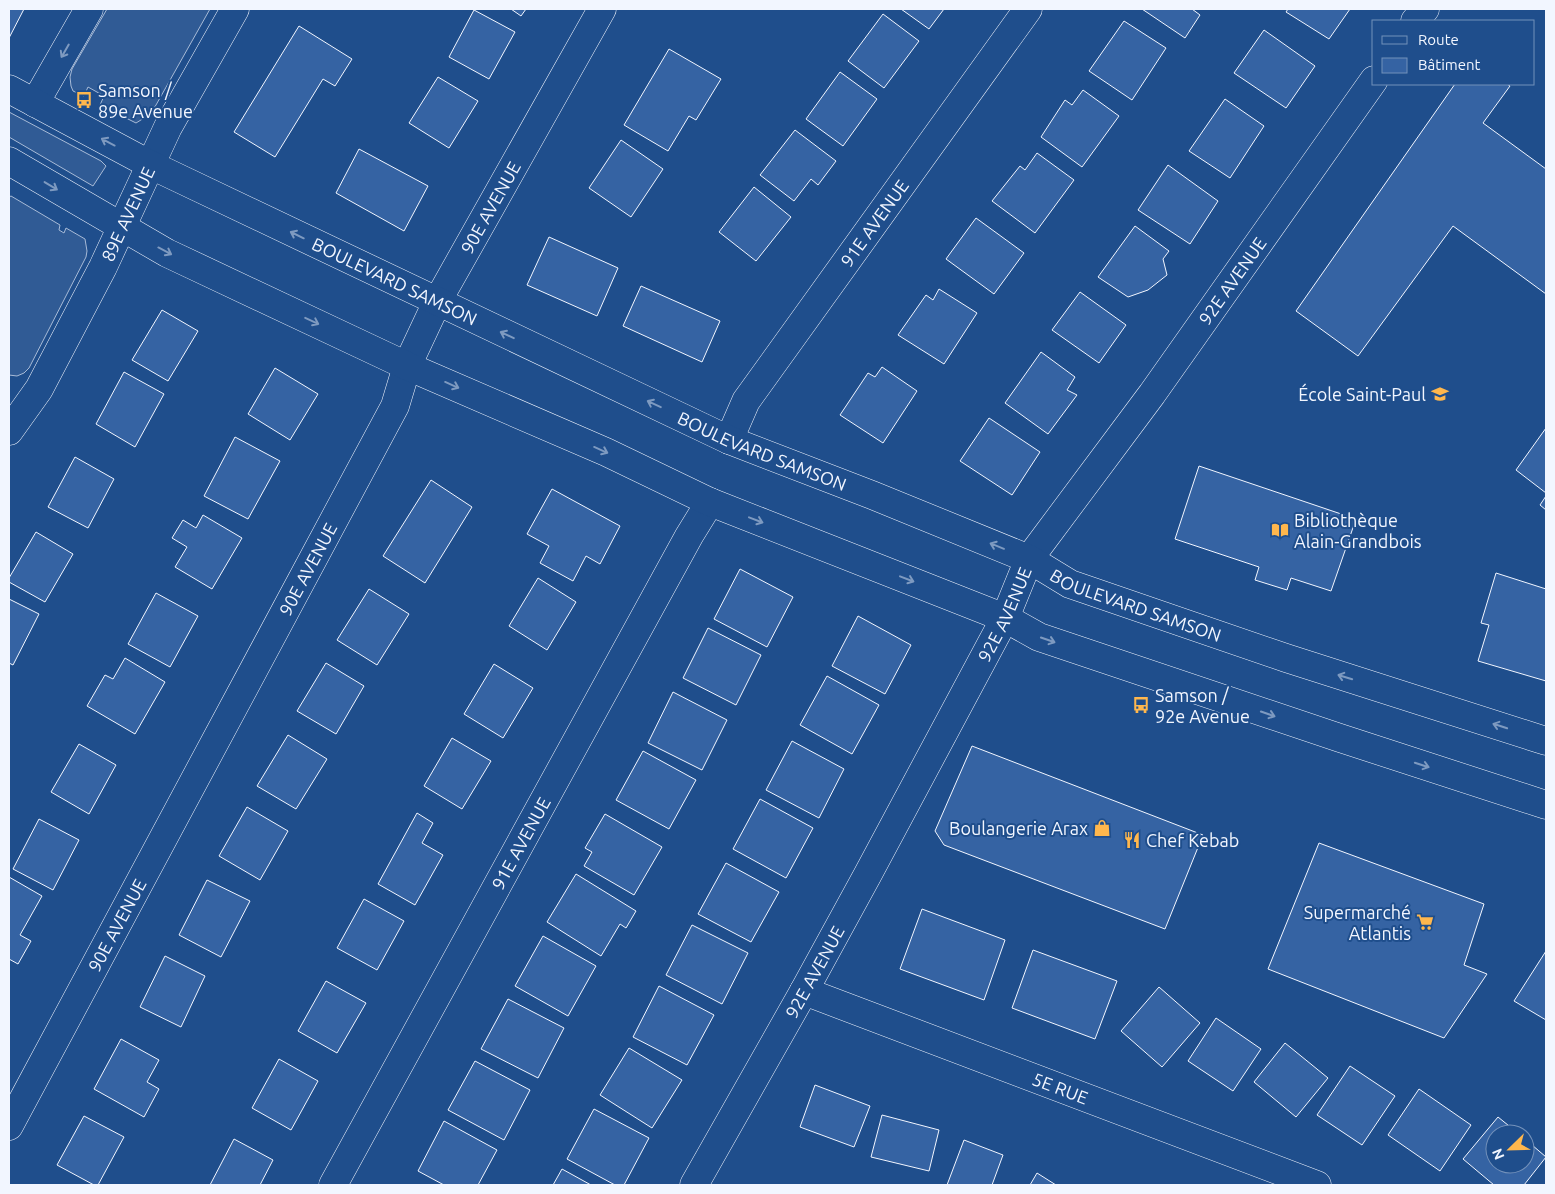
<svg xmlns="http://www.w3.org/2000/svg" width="1555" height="1194" viewBox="0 0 1555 1194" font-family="Ubuntu,sans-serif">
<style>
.built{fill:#305b95;stroke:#a8bbd7}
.building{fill:#3563a3;stroke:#f2f6ff}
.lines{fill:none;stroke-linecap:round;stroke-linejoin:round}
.minor-casing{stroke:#f2f6ff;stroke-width:29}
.tertiary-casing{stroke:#f2f6ff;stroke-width:29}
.minor{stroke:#1f4e8c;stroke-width:28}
.tertiary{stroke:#1f4e8c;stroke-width:28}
.oneway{stroke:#7e9ac0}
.labels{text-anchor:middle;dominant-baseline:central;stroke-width:4;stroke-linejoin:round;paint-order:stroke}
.poi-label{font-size:18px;fill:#f2f6ff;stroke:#1f4e8c;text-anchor:start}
.street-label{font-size:18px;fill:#f2f6ff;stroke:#1f4e8c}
</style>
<rect width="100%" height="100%" fill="#1f4e8c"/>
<path class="built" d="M107 9H210L156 105 149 115 136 123 100 105 104 96 88 87 84 96 73 91 71 86 70 77 72 69Z
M9 112 101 161 106 166 93 186 9 137Z
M11 196 60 225 59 230 64 233 66 228 85 239 87 251 86 257 29 368 24 373 17 376 9 375V197Z"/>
<path class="building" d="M9 9H24L9 38Z
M511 9H526L521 16Z
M901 9H944L929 29Z
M1142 9H1192L1200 15 1185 38Z
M1288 9H1350L1329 39 1286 12Z
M474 10 515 32 489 79 449 57Z
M883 14 919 41 884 88 848 61Z
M1124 21 1166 48 1132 100 1089 71Z
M299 26 352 59 335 86 323 79 275 157 234 132Z
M1264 30 1315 66 1286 108 1234 73Z
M669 49 721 79 696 120 689 116 668 151 624 125Z
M840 72 877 99 843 146 806 119Z
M438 77 478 101 449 148 409 123Z
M1455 84H1507L1510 86 1483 123 1546 169V294L1453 226 1358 356 1296 311Z
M1083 90 1119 116 1082 167 1041 137 1065 100 1072 105Z
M1225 99 1264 126 1230 178 1189 151Z
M795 130 836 161 818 185 811 179 794 201 760 175Z
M621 140 663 169 631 217 589 188Z
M359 149 428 186 404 231 336 193Z
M1037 153 1074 180 1035 233 992 201 1020 166 1025 170Z
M1168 165 1218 201 1190 244 1138 210Z
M754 187 791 217 756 261 719 232Z
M976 218 1024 253 994 294 946 259Z
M1135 226 1169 251 1163 259 1167 275 1148 290 1128 297 1098 277Z
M549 237 618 268 597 316 527 285Z
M641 286 720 321 702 362 623 326Z
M939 289 977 313 944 364 898 335 926 295 933 300Z
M1080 292 1126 325 1099 363 1052 330Z
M162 310 198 331 168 381 132 360Z
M1041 352 1075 377 1067 390 1077 395 1048 434 1005 403Z
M882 367 917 391 883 443 840 415 868 373 875 377Z
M275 368 318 394 290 440 248 414Z
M124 372 164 394 135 447 96 424Z
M989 418 1040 452 1012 495 960 461Z
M1546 428V493L1516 470Z
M235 437 280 461 248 519 204 496Z
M75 457 114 479 88 528 48 507Z
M1199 466 1356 519 1331 591 1291 578 1287 590 1255 580 1259 567 1175 539Z
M431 480 472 507 425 583 383 556Z
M552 489 620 526 600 564 586 556 573 581 540 563 549 546 527 534Z
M1546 496V510L1540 505Z
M203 515 242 538 212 589 175 567 187 547 172 538 183 520 196 528Z
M36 532 73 554 45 602 9 582V578Z
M740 569 793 597 767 647 714 619Z
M1496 573 1546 589V681L1478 661 1489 625 1481 623Z
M538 578 576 602 547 650 509 626Z
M369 589 409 614 377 665 337 640Z
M156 593 198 616 170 667 128 644Z
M9 599 39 614 13 665 9 663Z
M858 616 911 645 885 694 832 666Z
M708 628 761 655 736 705 683 678Z
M125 658 165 682 135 734 87 706 105 675 113 679Z
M326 663 364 686 336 734 297 711Z
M494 664 533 688 503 738 464 714Z
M827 676 879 705 852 754 800 725Z
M673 692 727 720 702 770 648 743Z
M288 735 327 759 296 809 257 786Z
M452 738 491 761 462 809 424 786Z
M792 741 844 769 819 818 766 790Z
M79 744 116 765 89 814 51 792Z
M972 746 1203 835 1165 929 944 845 935 831Z
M643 751 696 780 669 829 616 800Z
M760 799 813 828 786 878 733 849Z
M247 807 288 831 260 880 219 856Z
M417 813 433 823 422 843 443 855 415 905 378 884Z
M605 814 662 847 634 895 584 866 592 852 585 848Z
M39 819 79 840 53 890 13 869Z
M1319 843 1484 904 1464 965 1487 974 1444 1038 1268 969Z
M726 863 779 892 751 942 698 914Z
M576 874 636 911 626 928 620 924 601 956 547 922Z
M9 877 42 896 20 935 31 941 18 964 9 959Z
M207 880 250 901 221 957 179 935Z
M364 899 404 921 377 970 337 948Z
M922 909 1005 940 984 1000 900 969Z
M692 925 748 953 722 1004 666 975Z
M543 936 596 966 568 1016 515 986Z
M1033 950 1117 981 1095 1039 1012 1008Z
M1546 951V1020L1514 1001Z
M165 956 205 976 181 1027 140 1007Z
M326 981 366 1003 337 1053 298 1031Z
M659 986 714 1015 687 1065 633 1037Z
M1159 987 1200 1023 1162 1067 1121 1031Z
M508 999 564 1028 538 1078 481 1049Z
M1216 1018 1261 1049 1233 1091 1188 1061Z
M121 1039 159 1060 147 1082 159 1089 144 1117 94 1089Z
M1285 1043 1328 1078 1296 1117 1254 1082Z
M629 1048 682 1080 652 1128 600 1095Z
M279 1059 318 1081 291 1130 252 1108Z
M475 1061 530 1090 504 1140 448 1110Z
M1350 1066 1395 1096 1362 1145 1317 1115Z
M815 1085 870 1106 854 1147 800 1127Z
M1419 1089 1471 1125 1440 1171 1388 1135Z
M594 1109 649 1138 624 1185H615L567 1159Z
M882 1115 939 1130 929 1171 871 1157Z
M84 1116 124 1137 98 1185H94L57 1165Z
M1498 1117 1519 1134H1495V1164H1525V1139L1546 1157 1524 1185H1494L1463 1159Z
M444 1121 497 1150 478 1185H444L418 1171Z
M234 1139 273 1160 260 1185H210Z
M964 1140 1003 1155 992 1185H947Z
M562 1169 591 1185H553Z
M1037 1173 1056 1185H1030Z"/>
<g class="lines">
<g class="minor-casing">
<g id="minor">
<path d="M1415 21 1425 9"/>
<path d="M35 103 89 9"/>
<path id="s1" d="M9 431 39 389 103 267 168 127 235 9"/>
<path id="s2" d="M729 440 746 401 1028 9"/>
<path id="s3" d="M804 991 1317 1185"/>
<path id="s4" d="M9 1126 395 406 407 366 437 302 602 9"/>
<path id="s5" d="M333 1185 689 536 710 502"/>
<path id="s6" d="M694 1185 804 991 868 874 1005 618 1029 559 1152 394 1374 80"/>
</g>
</g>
<g class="tertiary-casing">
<g id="tertiary">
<path id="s7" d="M9 89 151 165 729 440 872 495 1029 559 1070 584 1286 658 1546 741"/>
<path d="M9 161 167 253 407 366 606 452 710 502 1005 618 1039 637 1340 738 1546 805"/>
</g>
</g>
<use href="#minor" class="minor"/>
<use href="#tertiary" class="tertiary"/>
</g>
<defs><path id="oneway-shaft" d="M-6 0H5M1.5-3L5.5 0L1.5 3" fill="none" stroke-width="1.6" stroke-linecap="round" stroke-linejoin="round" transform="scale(1.25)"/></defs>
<g class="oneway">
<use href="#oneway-shaft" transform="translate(65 51) rotate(120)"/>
<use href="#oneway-shaft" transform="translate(108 142) rotate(-152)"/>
<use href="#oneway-shaft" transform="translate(51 186) rotate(31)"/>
<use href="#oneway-shaft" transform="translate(297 235) rotate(-154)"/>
<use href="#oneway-shaft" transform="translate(165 251) rotate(28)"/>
<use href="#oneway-shaft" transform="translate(312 321) rotate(25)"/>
<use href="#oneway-shaft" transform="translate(507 335) rotate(-155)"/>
<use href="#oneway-shaft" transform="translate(452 385) rotate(24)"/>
<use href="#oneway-shaft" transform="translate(654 404) rotate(-155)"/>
<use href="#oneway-shaft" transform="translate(601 450) rotate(24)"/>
<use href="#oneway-shaft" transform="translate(756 520) rotate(21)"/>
<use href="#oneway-shaft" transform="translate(997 546) rotate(-158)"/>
<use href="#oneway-shaft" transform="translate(907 579) rotate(21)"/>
<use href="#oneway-shaft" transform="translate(1048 640) rotate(19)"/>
<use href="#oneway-shaft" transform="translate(1345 677) rotate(-163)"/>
<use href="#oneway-shaft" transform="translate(1268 714) rotate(19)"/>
<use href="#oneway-shaft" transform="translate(1500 726) rotate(-162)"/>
<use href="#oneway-shaft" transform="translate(1422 765) rotate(18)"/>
</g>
<defs>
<g id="bus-bare" transform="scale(1.35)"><path d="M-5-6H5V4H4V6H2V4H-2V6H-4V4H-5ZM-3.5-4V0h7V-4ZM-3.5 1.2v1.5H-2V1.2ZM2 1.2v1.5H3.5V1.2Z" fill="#ffb74d" stroke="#1f4e8c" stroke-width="2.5" paint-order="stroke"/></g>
<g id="school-bare" transform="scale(1.35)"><path d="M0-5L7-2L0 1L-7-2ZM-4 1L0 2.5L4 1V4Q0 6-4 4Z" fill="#ffb74d" stroke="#1f4e8c" stroke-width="2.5" paint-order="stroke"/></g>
<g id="library-bare" transform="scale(1.35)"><path d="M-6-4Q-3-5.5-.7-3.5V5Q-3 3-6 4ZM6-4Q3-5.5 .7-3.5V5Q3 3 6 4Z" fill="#ffb74d" stroke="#1f4e8c" stroke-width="2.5" paint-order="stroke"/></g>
<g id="shop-bare" transform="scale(1.35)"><path d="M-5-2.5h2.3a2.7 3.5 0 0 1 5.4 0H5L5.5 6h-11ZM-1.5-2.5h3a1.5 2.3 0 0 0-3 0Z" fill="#ffb74d" stroke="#1f4e8c" stroke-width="2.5" paint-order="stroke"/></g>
<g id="restaurant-bare" transform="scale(1.35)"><path d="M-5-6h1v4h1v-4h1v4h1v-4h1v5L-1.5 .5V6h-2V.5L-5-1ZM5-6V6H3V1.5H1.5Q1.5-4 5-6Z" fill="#ffb74d" stroke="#1f4e8c" stroke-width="2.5" paint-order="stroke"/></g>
<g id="supermarket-bare" transform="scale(1.35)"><path d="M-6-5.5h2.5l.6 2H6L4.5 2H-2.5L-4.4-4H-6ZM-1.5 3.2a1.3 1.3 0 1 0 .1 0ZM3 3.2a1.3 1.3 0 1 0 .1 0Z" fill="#ffb74d" stroke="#1f4e8c" stroke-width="2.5" paint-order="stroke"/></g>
</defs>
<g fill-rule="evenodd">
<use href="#bus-bare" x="84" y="100"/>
<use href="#school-bare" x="1440" y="394"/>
<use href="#library-bare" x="1280" y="530"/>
<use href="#bus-bare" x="1141" y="705"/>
<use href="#shop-bare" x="1102" y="828"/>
<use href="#restaurant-bare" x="1132" y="840"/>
<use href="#supermarket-bare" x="1425" y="922"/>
</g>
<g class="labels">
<g class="poi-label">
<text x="98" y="90">Samson /<tspan x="98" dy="21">89e Avenue</tspan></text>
<text x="1426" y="394" text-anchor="end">École Saint-Paul</text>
<text x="1294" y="520">Bibliothèque<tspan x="1294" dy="21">Alain-Grandbois</tspan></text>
<text x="1155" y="695">Samson /<tspan x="1155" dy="21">92e Avenue</tspan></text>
<text x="1088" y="828" text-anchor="end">Boulangerie Arax</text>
<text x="1146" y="840">Chef Kebab</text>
<text x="1411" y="912" text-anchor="end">Supermarché<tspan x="1411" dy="21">Atlantis</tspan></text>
</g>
<g class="street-label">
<text stroke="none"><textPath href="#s4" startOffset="1038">90E AVENUE</textPath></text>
<text stroke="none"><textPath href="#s1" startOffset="248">89E AVENUE</textPath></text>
<text stroke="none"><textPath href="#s2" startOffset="262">91E AVENUE</textPath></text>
<text stroke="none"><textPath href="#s6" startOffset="1055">92E AVENUE</textPath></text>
<text stroke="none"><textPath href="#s7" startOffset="431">BOULEVARD SAMSON</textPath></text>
<text stroke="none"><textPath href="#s7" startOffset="836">BOULEVARD SAMSON</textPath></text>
<text stroke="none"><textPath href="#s4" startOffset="632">90E AVENUE</textPath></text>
<text stroke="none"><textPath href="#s7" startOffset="1241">BOULEVARD SAMSON</textPath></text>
<text stroke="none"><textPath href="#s6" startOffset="650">92E AVENUE</textPath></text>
<text stroke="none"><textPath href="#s5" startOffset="390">91E AVENUE</textPath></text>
<text stroke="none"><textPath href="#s4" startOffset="228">90E AVENUE</textPath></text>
<text stroke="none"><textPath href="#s6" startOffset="245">92E AVENUE</textPath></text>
<text stroke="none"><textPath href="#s3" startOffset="274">5E RUE</textPath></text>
</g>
</g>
<rect width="1555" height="1194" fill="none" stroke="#f2f6ff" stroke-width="20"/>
<rect x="1372" y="20" width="162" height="65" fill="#1f4e8c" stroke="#7391ba"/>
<rect x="1382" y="36" width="25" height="8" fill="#1f4e8c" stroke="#7391ba"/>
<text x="1418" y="45" font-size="15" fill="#f2f6ff">Route</text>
<rect x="1382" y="58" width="25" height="15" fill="#3563a3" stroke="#7391ba"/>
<text x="1418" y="70" font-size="15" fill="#f2f6ff">Bâtiment</text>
<g transform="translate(1510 1149) rotate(247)"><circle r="24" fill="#1f4e8c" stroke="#7391ba"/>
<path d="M0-4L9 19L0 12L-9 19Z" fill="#ffb74d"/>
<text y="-8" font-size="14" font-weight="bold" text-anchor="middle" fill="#f2f6ff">N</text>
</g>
</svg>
